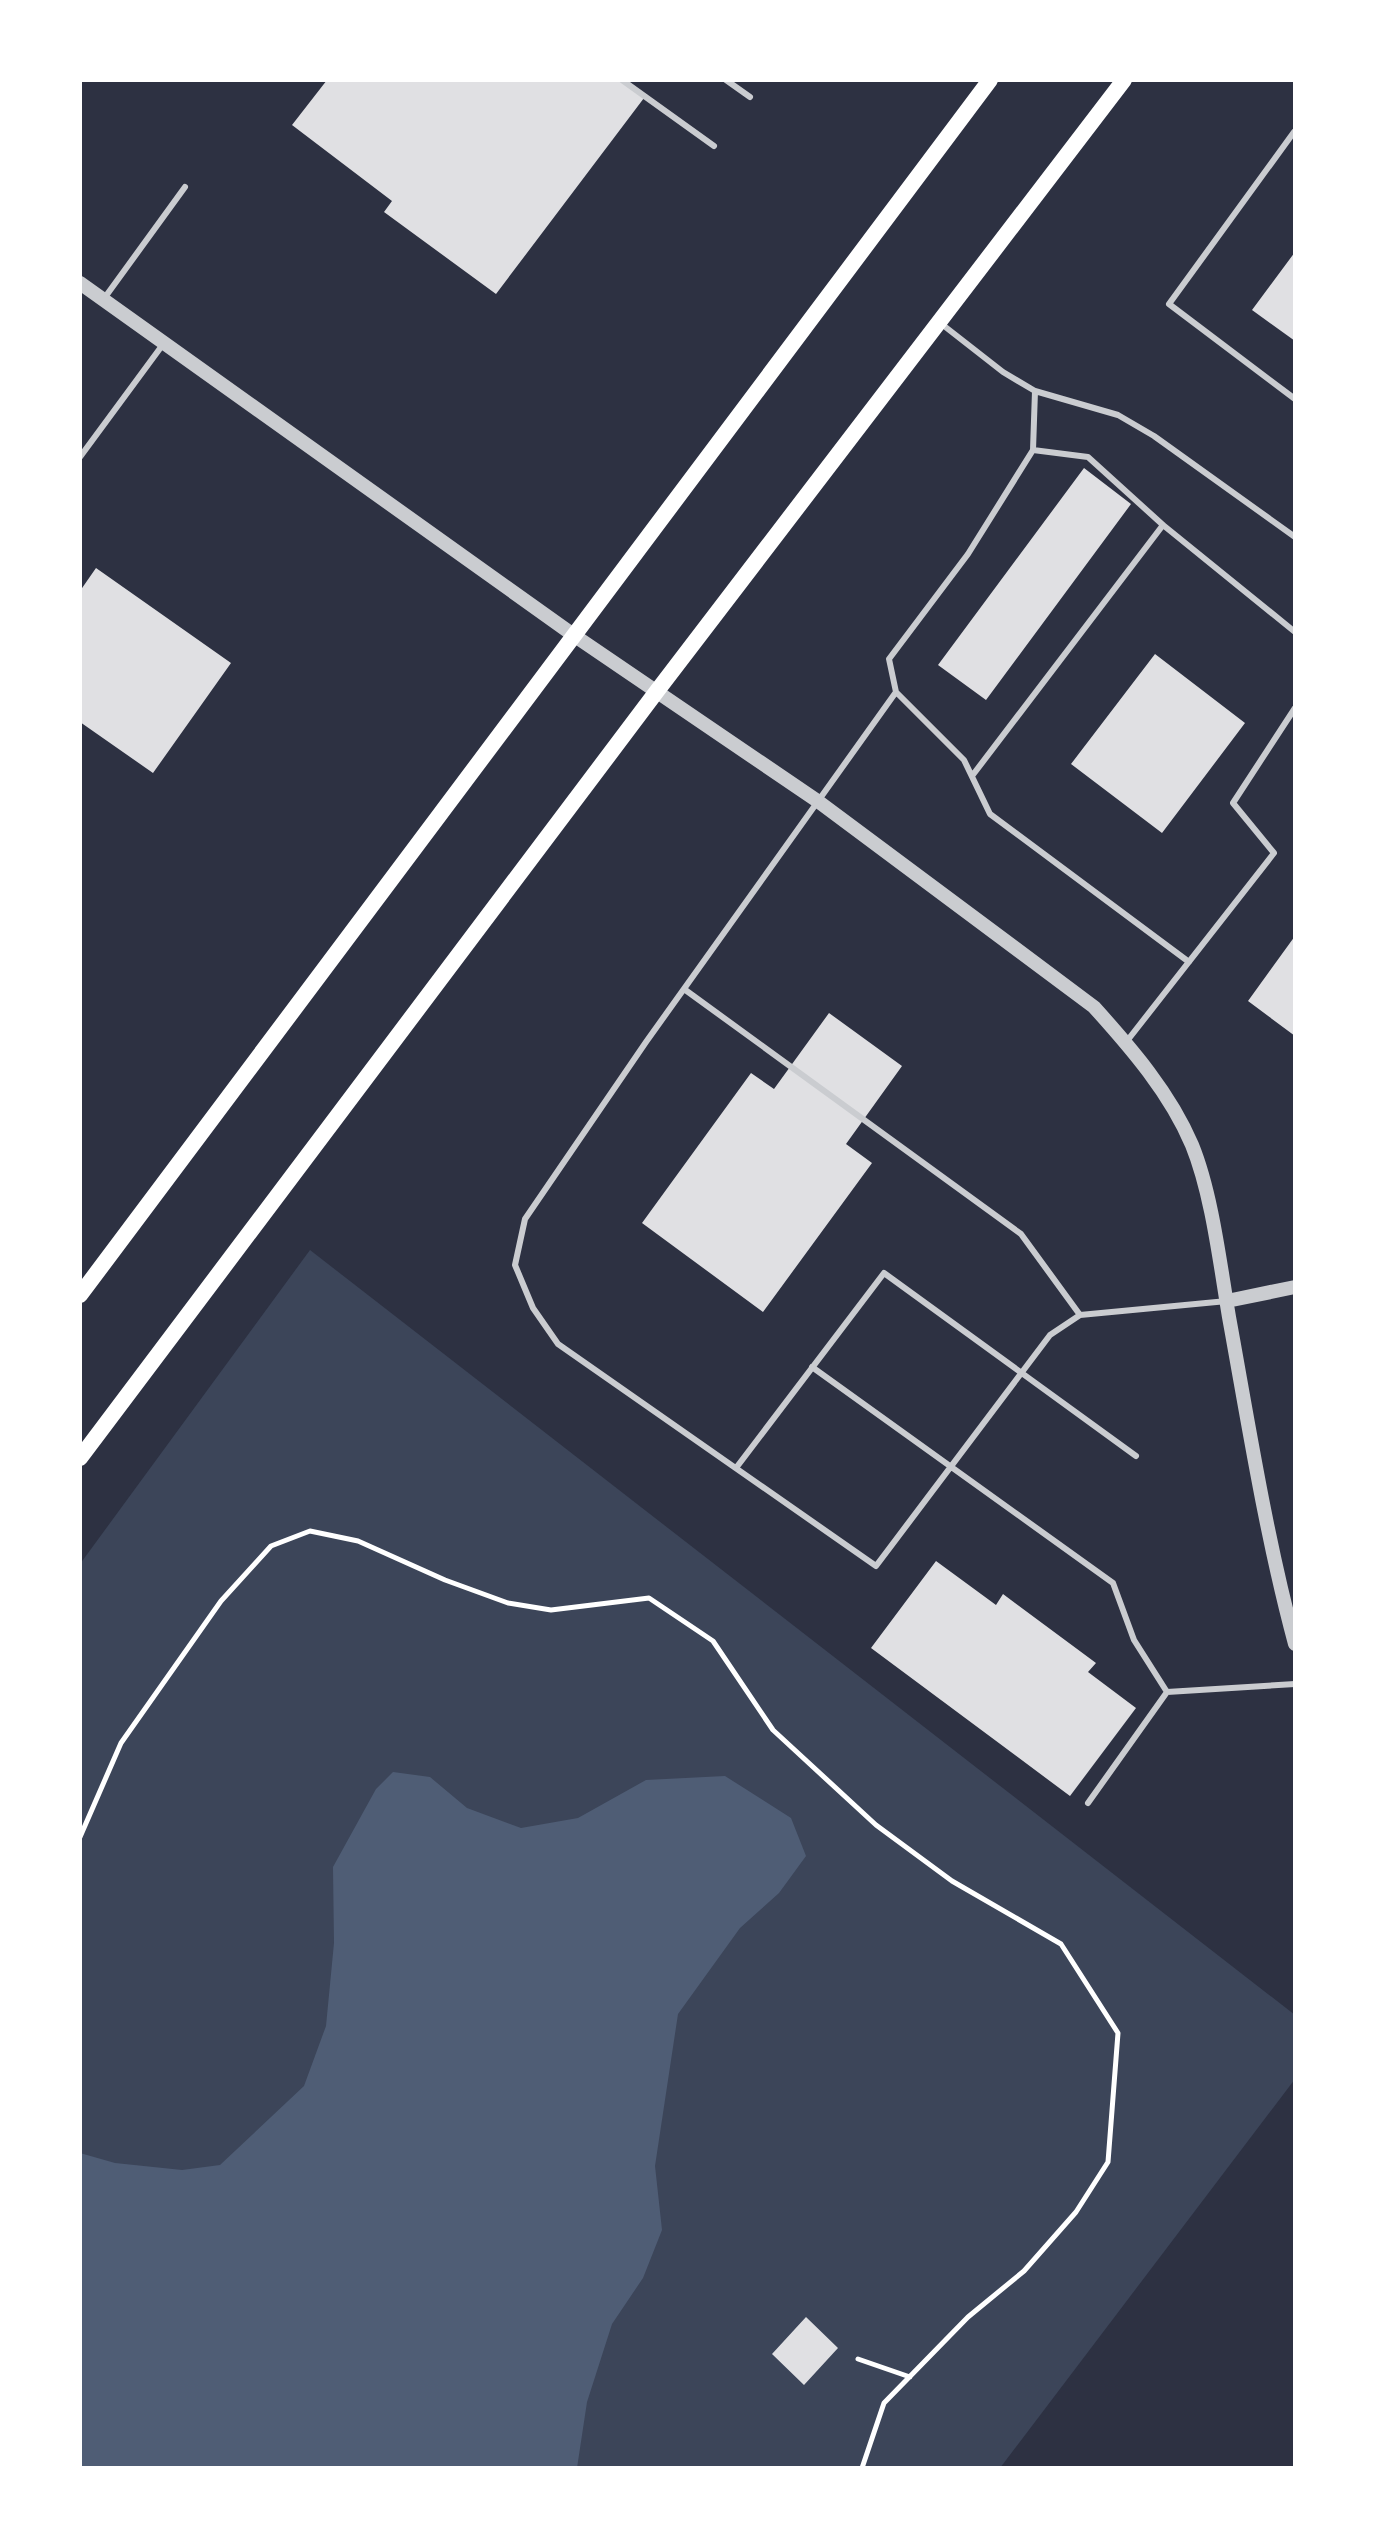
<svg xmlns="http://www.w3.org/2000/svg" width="1375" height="2548" viewBox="0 0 1375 2548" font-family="Ubuntu,sans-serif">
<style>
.green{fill:#3c4559}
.water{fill:#4f5d75}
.building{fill:#e0e0e3}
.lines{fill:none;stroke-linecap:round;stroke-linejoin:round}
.path{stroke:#fff;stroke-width:5}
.service{stroke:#caccd0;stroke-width:6}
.tertiary{stroke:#caccd0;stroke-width:14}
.secondary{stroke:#fff;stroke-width:16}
</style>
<rect width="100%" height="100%" fill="#2d3142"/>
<path class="green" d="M310 1250 1295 2015V2079L1000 2468H80V1564Z"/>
<path class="water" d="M393 1772 430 1777 467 1808 521 1828 578 1818 646 1780 725 1776 791 1818 806 1856 779 1893 740 1928 678 2014 655 2166 662 2230 643 2278 612 2324 587 2402 577 2468H80V2153L115 2163 182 2170 220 2165 304 2086 326 2026 334 1943 333 1867 376 1789Z"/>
<path class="building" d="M327 80H620L644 98 496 294 384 212 392 201 292 125Z
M1295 252V341L1252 310Z
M1084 468 1131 504 986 700 938 665Z
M96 568 231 663 153 773 80 722V591Z
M1155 654 1245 723 1162 833 1071 764Z
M1295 936V1036L1248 1001Z
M829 1013 902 1066 846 1144 872 1163 763 1312 642 1223 751 1073 774 1089Z
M936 1561 996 1605 1003 1594 1096 1663 1088 1672 1136 1708 1070 1796 871 1648Z
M806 2317 838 2348 804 2385 772 2354Z"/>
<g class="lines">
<path class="path" d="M80 1837 121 1743 221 1601 271 1546 310 1531 358 1541 445 1580 508 1603 551 1610 649 1598 713 1641 773 1730 876 1825 952 1881 1061 1944 1118 2033 1108 2162 1076 2212 1024 2271 968 2317 884 2403 862 2468
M858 2359 910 2377"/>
<path class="service" d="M622 80 714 146
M726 80 750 97
M1294 132 1169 304 1295 399
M103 300 185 187
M939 322 1003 372 1035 391 1118 415 1154 436 1295 537
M1035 391 1033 450 968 554 889 659 896 692 646 1042 525 1219 515 1265 533 1308 558 1344 876 1566 1050 1335 1080 1315 1227 1301
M1033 450 1088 457 1163 525 1295 632
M80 457 164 343
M896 692 964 760 990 814 1189 962
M972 776 1163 525
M684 989 1021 1234 1080 1315
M1127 1041 1274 853 1233 803 1295 708
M812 1367 1113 1583 1134 1640 1167 1692 1295 1684
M736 1468 884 1273 1136 1456
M1088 1803 1167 1692"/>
<path class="tertiary" d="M80 283 572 634 819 802 1094 1007C1131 1048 1170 1093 1192 1145 1212 1194 1220 1264 1229 1317 1249 1427 1266 1536 1295 1644
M1227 1301 1295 1287"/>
<path class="secondary" d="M80 1295 990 80
M80 1458 657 691 1124 80"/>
</g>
<rect width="1375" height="2548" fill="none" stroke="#ffffff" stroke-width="164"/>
</svg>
